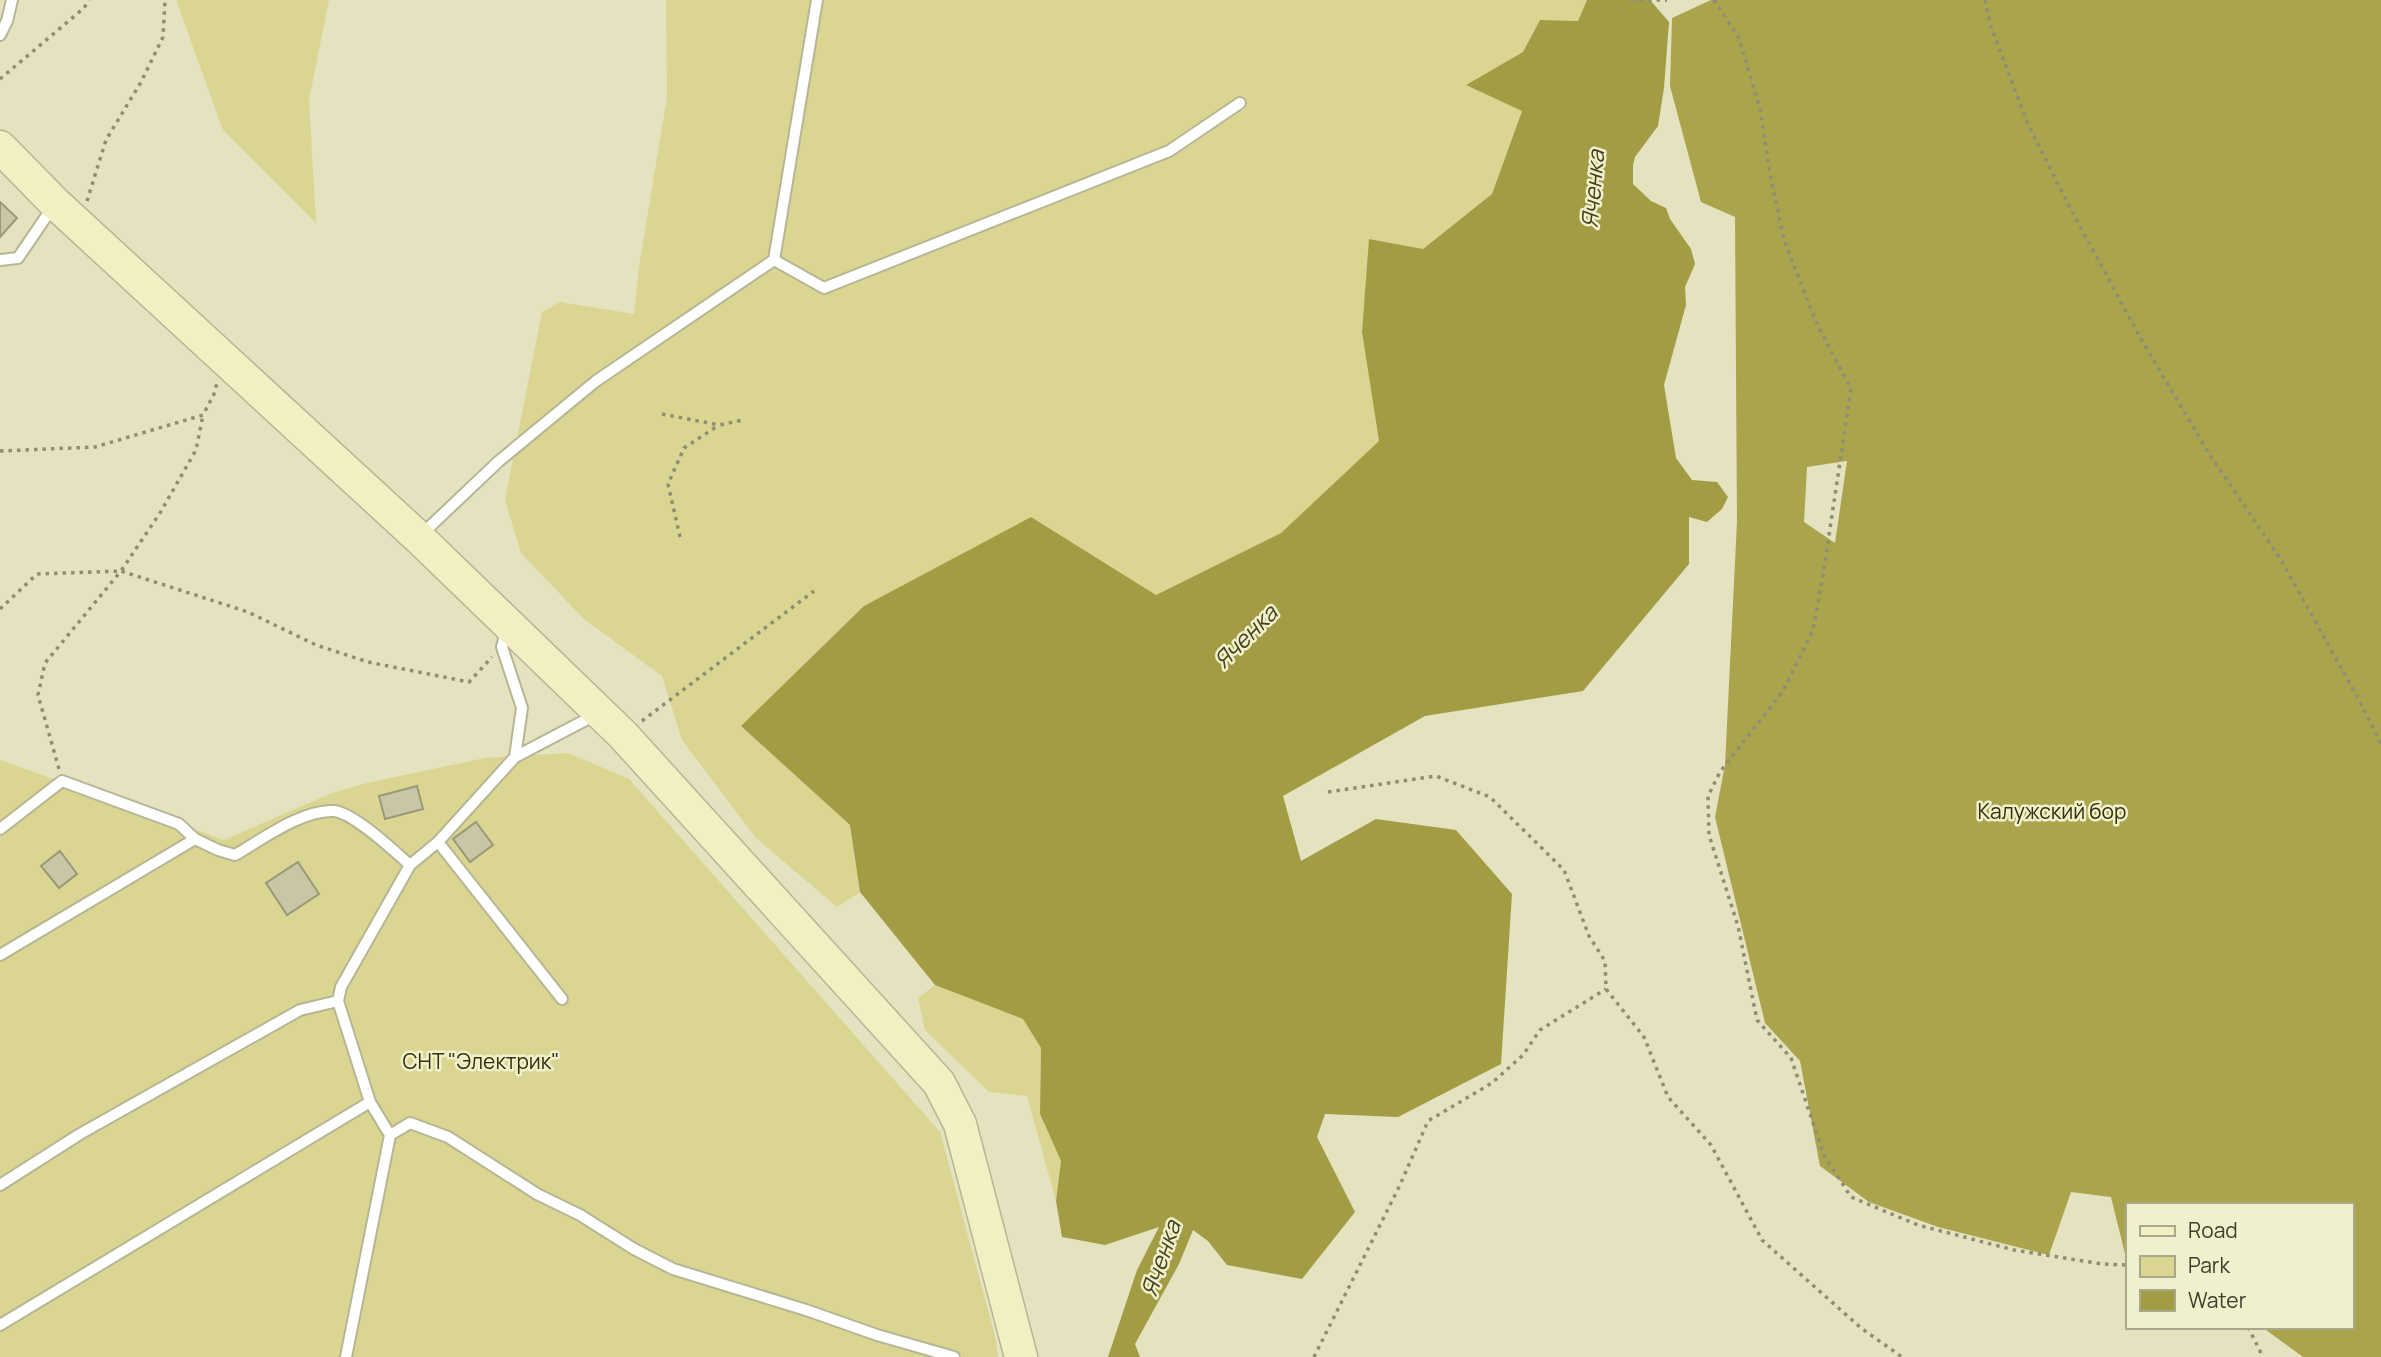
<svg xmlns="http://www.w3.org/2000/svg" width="2381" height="1357" viewBox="0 0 2381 1357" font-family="Manrope,sans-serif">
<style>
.green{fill:#dad691}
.forest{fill:#aaa44c;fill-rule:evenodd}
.water{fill:#a29c44}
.building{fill:#c8c6a4;stroke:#9a9878;stroke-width:2}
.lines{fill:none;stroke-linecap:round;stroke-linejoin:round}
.lane-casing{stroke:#b7b694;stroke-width:14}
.secondary-casing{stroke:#b7b694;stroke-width:35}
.path{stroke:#8e8d75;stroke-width:3.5;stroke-dasharray:3.5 5;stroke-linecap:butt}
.lane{stroke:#fff;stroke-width:10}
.secondary{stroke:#f2efc3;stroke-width:32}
.labels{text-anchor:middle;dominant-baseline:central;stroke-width:5;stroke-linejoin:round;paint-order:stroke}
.park-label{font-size:21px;fill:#33310a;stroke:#f1f0cc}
.water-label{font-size:23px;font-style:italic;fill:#45421c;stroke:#f1f0cc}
</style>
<rect width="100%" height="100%" fill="#e4e2bf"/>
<path class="green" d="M176 0H329L309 100 316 223 223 130Z
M666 0H1587L1578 21 1540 20 1523 52 1467 85 1522 110 1492 194 1423 249 1370 239 1362 332 1379 441 1281 533 1156 595 1031 517 741 726 850 825 860 892 837 907 756 838 682 740 662 676 584 619 521 553 505 500 542 312 560 302 634 314 639 267 667 97Z
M568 753 629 779 940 1132 995 1336 998 1357H0V760L224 840 332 793 367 783 485 758Z
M935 985 1023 1019 1041 1048 1040 1114 1061 1161 1056 1201 1027 1096 989 1092 925 1030 918 998Z"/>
<path class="forest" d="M1711 0H2381V1357H2303L2262 1327H2351V1205H2127V1262L2111 1197 2071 1192 2049 1255 1938 1227 1869 1202 1820 1166 1800 1061 1765 1023 1715 817 1725 765 1737 522 1735 217 1701 202 1670 86 1672 18ZM1846 461H1847L1835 543 1804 522 1807 467Z"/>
<path class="water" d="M1587 0H1650L1669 22 1664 88 1658 126 1635 157 1633 165V184L1651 201 1666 208 1670 219 1691 249 1695 264 1685 287 1686 305 1664 385 1676 458 1692 480 1717 482 1728 497 1722 509 1707 522 1689 517V564L1583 691 1425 716 1283 796 1301 861 1376 819 1456 830 1512 894 1501 1064 1398 1117 1325 1114 1317 1137 1355 1212 1302 1279 1227 1265 1208 1241 1193 1230 1179 1264 1135 1344 1140 1357H1108L1137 1270 1159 1227 1105 1245 1062 1237 1056 1201 1061 1161 1040 1114 1041 1048 1023 1019 935 985 860 892 850 825 741 726 864 606 1031 517 1156 595 1281 533 1379 441 1362 332 1369 239 1423 249 1492 194 1522 111 1466 85 1523 52 1540 20 1578 21Z"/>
<path class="building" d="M0 202 17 218 0 237Z
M417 786 423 809 385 819 379 796Z
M476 822 493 845 470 862 453 839Z
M60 851 77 874 59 888 41 866Z
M298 862 319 894 287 915 266 883Z"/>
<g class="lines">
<g class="lane-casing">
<path id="lane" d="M0 35 7 21 12 0
M0 260 18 258 54 205
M774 260 817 0
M421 535 499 461 596 381 774 260 824 288 1169 151 1240 103
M507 627 502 647 522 708 515 757
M0 829 62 781 179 824 195 839
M438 842 515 757 597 714
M0 955 195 839 218 850 235 855C261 840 303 809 334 811 354 813 394 851 410 865
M390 1135 370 1102 338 1001 341 987 410 865 438 842 562 999
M0 1185 80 1134 300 1010 338 1001
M0 1325 370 1102
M346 1357 390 1135 410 1123 448 1137 537 1194 580 1215 634 1249 673 1269 806 1310 877 1335 954 1357"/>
</g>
<g class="secondary-casing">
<path id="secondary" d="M0 147 55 203 419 538 623 735 939 1083 960 1124 1021 1357"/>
</g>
<path class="path" d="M1631 0H1667
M1714 0 1739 38 1760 109 1770 174 1784 240 1816 322 1851 389 1823 575 1813 630 1783 691 1720 772 1708 796 1709 835 1738 926 1757 1020 1791 1058 1824 1155 1851 1197 1918 1225 2014 1250 2102 1264 2127 1265
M1985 0 1991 27 2027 122 2068 204 2141 339 2208 452 2281 560 2359 700 2381 744
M0 79 84 8 89 0
M87 201 106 140 141 82 163 37 165 0
M662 414 719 425 743 420
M0 451 95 447 203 415 214 394 217 383
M680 537 668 484 684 448 719 425
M0 609 37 574 121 571 160 513 196 450 203 415
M642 721 814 591
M59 769 38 695 45 663 121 571 248 612 316 645 368 662 469 682 492 657
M1328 792 1436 776 1490 797 1564 870 1589 936 1605 961 1606 989 1644 1037 1668 1097 1711 1145 1762 1240 1861 1328 1902 1357
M2248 1327 2263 1357
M1314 1357 1400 1185 1428 1121 1492 1083 1523 1055 1540 1030 1606 989"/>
<use href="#lane" class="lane"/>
<use href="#secondary" class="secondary"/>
</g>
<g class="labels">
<g class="park-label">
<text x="2052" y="811">Калужский бор</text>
<text x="481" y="1061">СНТ "Электрик"</text>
</g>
<g class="water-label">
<text transform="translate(1592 189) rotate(-85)">Яченка</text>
<text transform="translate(1245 636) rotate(-45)">Яченка</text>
<text transform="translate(1160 1258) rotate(-71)">Яченка</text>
</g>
</g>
<rect x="2126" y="1203" width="228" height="126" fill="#f1f0cc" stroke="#a9a88d" stroke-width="2"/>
<rect x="2140" y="1226" width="35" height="10" fill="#f2efc3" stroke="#a9a88d" stroke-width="2"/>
<text x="2188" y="1238" font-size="21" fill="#3d3d2f">Road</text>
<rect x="2140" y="1256" width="35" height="21" fill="#dad691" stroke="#a9a88d" stroke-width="2"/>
<text x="2188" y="1273" font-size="21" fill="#3d3d2f">Park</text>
<rect x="2140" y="1290" width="35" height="21" fill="#a29c44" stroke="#a9a88d" stroke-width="2"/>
<text x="2188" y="1308" font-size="21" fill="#3d3d2f">Water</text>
</svg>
